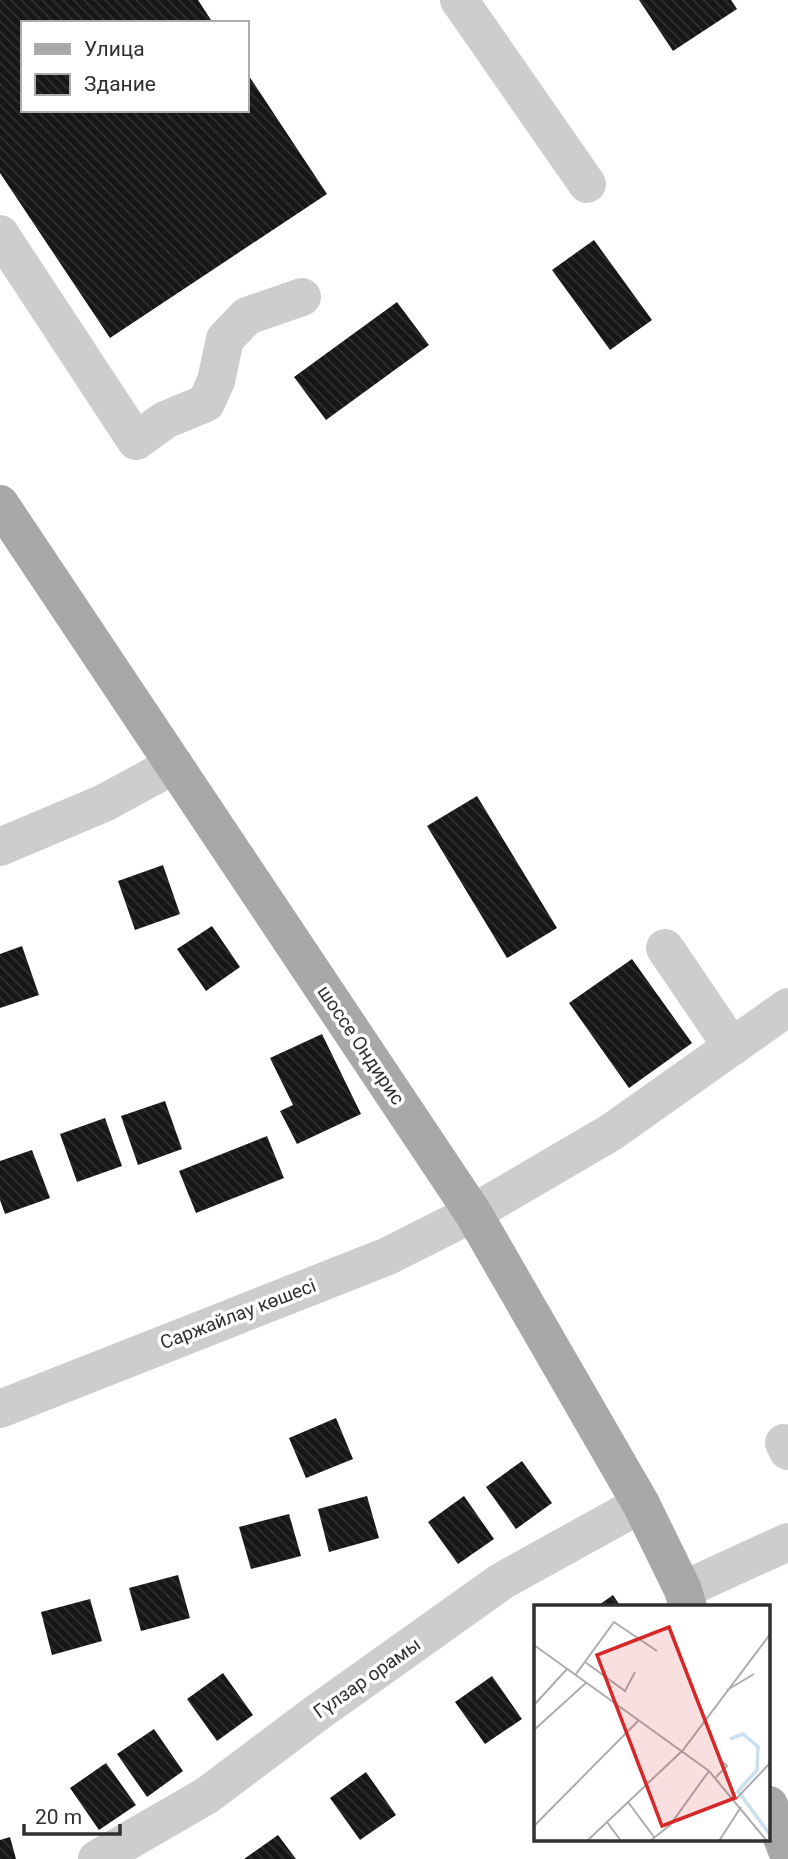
<svg xmlns="http://www.w3.org/2000/svg" width="788" height="1859" viewBox="0 0 788 1859" font-family="Roboto,sans-serif">
<style>
.building{fill:url(#building-back-hatch)}
.lines{fill:none;stroke-linecap:round;stroke-linejoin:round}
.minor{stroke:#cdcdcd;stroke-width:38}
.major{stroke:#a8a8a8;stroke-width:38}
.labels{text-anchor:middle;dominant-baseline:central;stroke-width:7;stroke-linejoin:round;paint-order:stroke}
.street-label{font-size:19px;fill:#303030;stroke:#fff}
.inset-river{fill:none;stroke:#c9e0ef;stroke-width:3.5}
.inset-road{fill:none;stroke:#acacac;stroke-width:2}
.view{fill:#d62828;fill-opacity:0.15;stroke:#d62828;stroke-width:3.5}
.inset-edge{fill:none;stroke:#303030;stroke-width:3.5}
</style>
<defs>
<pattern id="building-back-hatch" width="6" height="6" patternUnits="userSpaceOnUse" patternTransform="scale(1.75)"><rect width="6" height="6" fill="#171717"/><path d="M-1 5l2 2M0 0l6 6M5-1l2 2" fill="none" stroke="#303030"/></pattern>
</defs>
<rect width="100%" height="100%" fill="#fff"/>
<path class="building" d="M0 0H198L213 23H23V110H247V73L327 194 110 338 0 173Z
M639 0H731L737 9 673 51Z
M594 240 652 320 610 350 552 270Z
M397 302 429 345 326 420 294 377Z
M477 796 557 928 507 958 427 826Z
M163 865 180 914 135 930 118 881Z
M212 926 240 967 206 991 177 949Z
M22 946 39 995 0 1008V954Z
M632 959 692 1043 629 1088 569 1003Z
M322 1034 361 1114 297 1144 280 1111 293 1105 270 1058Z
M165 1101 182 1149 138 1165 121 1116Z
M105 1118 122 1166 77 1182 60 1134Z
M267 1136 284 1178 196 1213 179 1171Z
M32 1150 50 1198 5 1214 0 1200V1161Z
M336 1418 353 1459 306 1478 289 1438Z
M522 1461 552 1503 516 1529 486 1487Z
M367 1496 379 1538 329 1552 318 1509Z
M464 1496 494 1539 458 1564 428 1522Z
M289 1514 301 1556 251 1569 239 1527Z
M178 1575 190 1618 141 1631 129 1588Z
M613 1595 621 1607H596Z
M90 1599 102 1641 52 1655 41 1612Z
M223 1673 253 1715 217 1741 187 1699Z
M492 1676 522 1719 485 1744 455 1702Z
M154 1729 183 1771 147 1797 117 1754Z
M106 1763 136 1805 99 1830 70 1788Z
M366 1772 396 1815 360 1840 330 1798Z
M278 1835 296 1859H244Z
M10 1837 16 1859H0V1840Z"/>
<g class="lines">
<path class="minor" d="M459 0 587 184
M0 234 136 441 165 420 206 403 216 381 225 339 247 316 302 297
M0 847 104 803 174 765
M665 948 732 1047
M0 1409 388 1256 473 1213 610 1133 788 1007
M784 1443 788 1451
M683 1590 788 1542
M97 1859 206 1796 318 1712 502 1581 641 1504"/>
<path class="major" d="M0 504 473 1213 641 1504 683 1590 688 1607
M769 1805 788 1853"/>
</g>
<g class="labels">
<g class="street-label">
<text transform="translate(361 1045) rotate(56)">шоссе Ондирис</text>
<text transform="translate(238 1314) rotate(-21)">Саржайлау көшесі</text>
<text transform="translate(367 1678) rotate(-35)">Гүлзар орамы</text>
</g>
</g>
<g transform="translate(534 1605)">
<rect width="236" height="236" fill="#fff"/>
<path class="inset-river" d="M196 134 209 129 224 142 223 165 204 186 237 231"/>
<path class="inset-road" d="M0 40 175 166 233 236M51 57 91 86 101 67M42 69 80 17 123 46M193 85 220 69M0 100 33 64M0 125 53 77M182 172 193 161 186 155M202 194 237 157M94 197 120 232M73 217 87 236M0 221 105 115M53 236 149 145 237 28M116 236 136 220 175 166M185 236 207 202"/>
<path class="view" d="M135 22 201 193 128 221 63 50Z"/>
<rect width="236" height="236" class="inset-edge"/>
</g>
<rect x="21" y="21" width="228" height="91" fill="#ffffff" stroke="#acacac" stroke-width="2"/>
<rect x="35" y="44" width="35" height="10" fill="#a8a8a8" stroke="#acacac" stroke-width="2"/>
<text x="84" y="56" font-size="21" fill="#303030">Улица</text>
<rect x="35" y="74" width="35" height="21" fill="url(#building-back-hatch)" stroke="#acacac" stroke-width="2"/>
<text x="84" y="91" font-size="21" fill="#303030">Здание</text>
<path d="M24 1824v10h96v-10" fill="none" stroke="#303030" stroke-width="3.5"/>
<text x="35" y="1824" font-size="21" fill="#303030" stroke="#ffffff" stroke-width="5" paint-order="stroke">20 m</text>
</svg>
